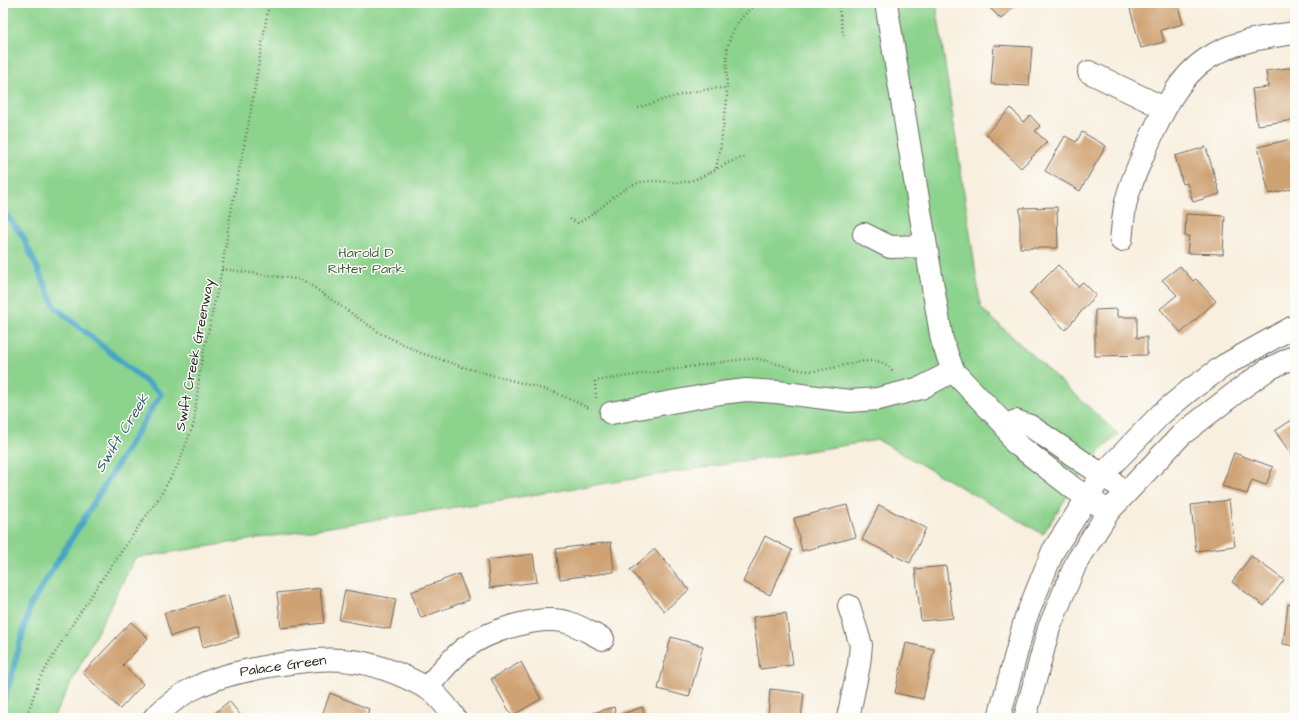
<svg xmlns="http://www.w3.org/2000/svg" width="1298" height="721" viewBox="0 0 1298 721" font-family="'Architects Daughter',sans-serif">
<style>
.green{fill:#8cd38d;stroke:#547854}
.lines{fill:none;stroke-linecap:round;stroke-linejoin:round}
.stream{stroke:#46a6c5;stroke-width:6}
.building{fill:#cfa273}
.minor-casing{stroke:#696660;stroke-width:24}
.path{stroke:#696660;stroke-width:2.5;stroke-dasharray:1 3;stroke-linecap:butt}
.minor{stroke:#fff;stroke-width:22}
.labels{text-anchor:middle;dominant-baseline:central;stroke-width:3;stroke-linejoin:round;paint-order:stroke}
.park-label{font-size:14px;fill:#435c44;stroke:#fdfcf7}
.street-label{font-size:14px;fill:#1c1c1c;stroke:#fdfcf7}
.water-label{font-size:15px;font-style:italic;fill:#316170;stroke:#fdfcf7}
</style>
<rect width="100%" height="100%" fill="#fdfcf7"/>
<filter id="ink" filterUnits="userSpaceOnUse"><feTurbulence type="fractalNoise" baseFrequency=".025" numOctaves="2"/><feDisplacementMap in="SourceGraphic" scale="8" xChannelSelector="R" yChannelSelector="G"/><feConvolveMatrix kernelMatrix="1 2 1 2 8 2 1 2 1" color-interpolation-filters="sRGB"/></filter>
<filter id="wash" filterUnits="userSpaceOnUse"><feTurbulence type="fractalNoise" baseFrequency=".012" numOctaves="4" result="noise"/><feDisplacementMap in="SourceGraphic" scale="16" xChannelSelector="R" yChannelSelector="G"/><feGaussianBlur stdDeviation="0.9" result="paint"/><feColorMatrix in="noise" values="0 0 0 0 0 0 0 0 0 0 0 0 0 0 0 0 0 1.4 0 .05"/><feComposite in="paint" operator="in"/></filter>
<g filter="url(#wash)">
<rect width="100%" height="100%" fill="#f8efde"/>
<path class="green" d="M3 3H936L981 308 1118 434 1096 456 1077 481 1043 534 878 440 135 558 53 718H3Z"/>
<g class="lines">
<path class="stream" d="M3 212 22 235 55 307 161 394 30 606 3 706"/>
</g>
<g id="blocks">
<path class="building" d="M985 3H1018L1001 19Z
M1066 3H1089L1090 4 1066 6Z
M1150 3H1177L1183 24 1161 30 1164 42 1141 48 1130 9Z
M994 45 1032 47 1029 86 991 84Z
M1295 67V120L1257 125 1252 89 1268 87 1266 71Z
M1011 108 1023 122 1030 115 1040 126 1035 131 1047 142 1021 168 986 134Z
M1082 132 1106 146 1080 191 1045 171 1065 136 1076 142Z
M1295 138V188L1269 194 1258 147Z
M1206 147 1220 194 1193 202 1187 183 1183 184 1175 156Z
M1057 207 1058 248H1020V208Z
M1186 214 1225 216 1223 254 1187 253 1189 236H1185Z
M1058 265 1078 286 1083 282 1096 295 1065 330 1030 293Z
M1180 266 1193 281 1196 279 1216 301 1181 333 1160 309 1177 295 1162 280Z
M1117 309V317H1137V338L1147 337V355L1095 356V310Z
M1295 418V456L1293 457 1275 431Z
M1234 453 1273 467 1266 485 1252 480 1247 494 1222 486Z
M1229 500 1235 546 1196 551 1191 505Z
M847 505 856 537 802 551 794 518Z
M879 505 926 528 910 563 862 540Z
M765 536 792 550 770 595 743 582Z
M611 542 614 572 560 579 556 549Z
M655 549 689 590 664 611 630 570Z
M533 554 537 582 490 588 487 560Z
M1251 556 1284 580 1264 606 1232 582Z
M946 566 953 618 921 621 915 569Z
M459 574 469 600 421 618 411 592Z
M320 588 324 623 281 628 277 593Z
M345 590 396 599 390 629 339 620Z
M228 595 239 637 203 647 198 628 171 636 164 613Z
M1288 604 1295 605V646L1283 644Z
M786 613 793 665 760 669 753 617Z
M131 622 148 638 123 665 143 684 120 709 83 673Z
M671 637 703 646 689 697 658 689Z
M906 643 934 649 923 699 895 693Z
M521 662 541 699 512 716 491 679Z
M770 689 804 693 801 718H768Z
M330 693 369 709 366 718H321Z
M229 701 243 718H209Z
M614 707 616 716 642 707 646 718H595L593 713Z"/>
</g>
</g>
<g filter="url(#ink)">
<use href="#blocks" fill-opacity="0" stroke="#696660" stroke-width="1"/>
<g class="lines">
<g class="minor-casing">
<path id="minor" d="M886 3 921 217 942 340 953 371 1005 425
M1089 72 1164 108
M864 234 890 247 926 246
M1121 240C1123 226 1123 211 1127 198 1132 179 1140 162 1148 144 1162 113 1178 77 1208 58 1234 41 1265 37 1295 33
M611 413 721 393 746 390 777 392 849 401 878 399 921 388 953 371
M1099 505 1073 488 1014 442 1005 425 1016 421 1030 426 1114 483
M427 688C439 674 450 659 465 648 488 631 541 613 570 623 581 627 592 634 603 639
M154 718C167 705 182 693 199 686 221 675 245 671 269 666 296 662 324 657 351 661 376 664 403 675 425 687 436 693 448 708 455 718
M848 718 859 665 861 645 849 606
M999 718 1025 620 1053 551 1102 475 1161 414 1190 390 1225 365 1295 326
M1025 718 1049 628 1076 563 1109 511 1181 435 1239 390 1267 370 1295 356"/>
</g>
<path class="path" d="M838 3 844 38
M638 108C666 99 696 88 726 88
M716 168C721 150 722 132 725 113 726 108 727 103 727 98 727 57 720 32 757 3
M570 219 578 223C598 213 613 194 633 185 649 177 668 184 684 182 707 179 723 161 746 157
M222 269 303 280 380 333 421 353 463 367 554 392 591 409
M596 398 595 381 736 360C743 360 751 358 758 359 775 362 791 370 809 371 831 372 867 354 885 364 889 366 892 370 894 373
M26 718 39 680 68 631 100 582 160 496 179 463 194 423 200 369 222 269 230 217 250 115 269 3"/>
<use href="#minor" class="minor"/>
</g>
</g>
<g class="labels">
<g class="park-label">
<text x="366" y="253">Harold D<tspan x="366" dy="16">Ritter Park</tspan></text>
</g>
<g class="street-label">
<text transform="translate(195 355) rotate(-79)">Swift Creek Greenway</text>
<text transform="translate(283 666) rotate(-8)">Palace Green</text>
</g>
<g class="water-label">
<text transform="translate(122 433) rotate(-58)">Swift Creek</text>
</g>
</g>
<rect width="1298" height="721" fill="none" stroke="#fdfcf7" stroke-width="16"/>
</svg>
